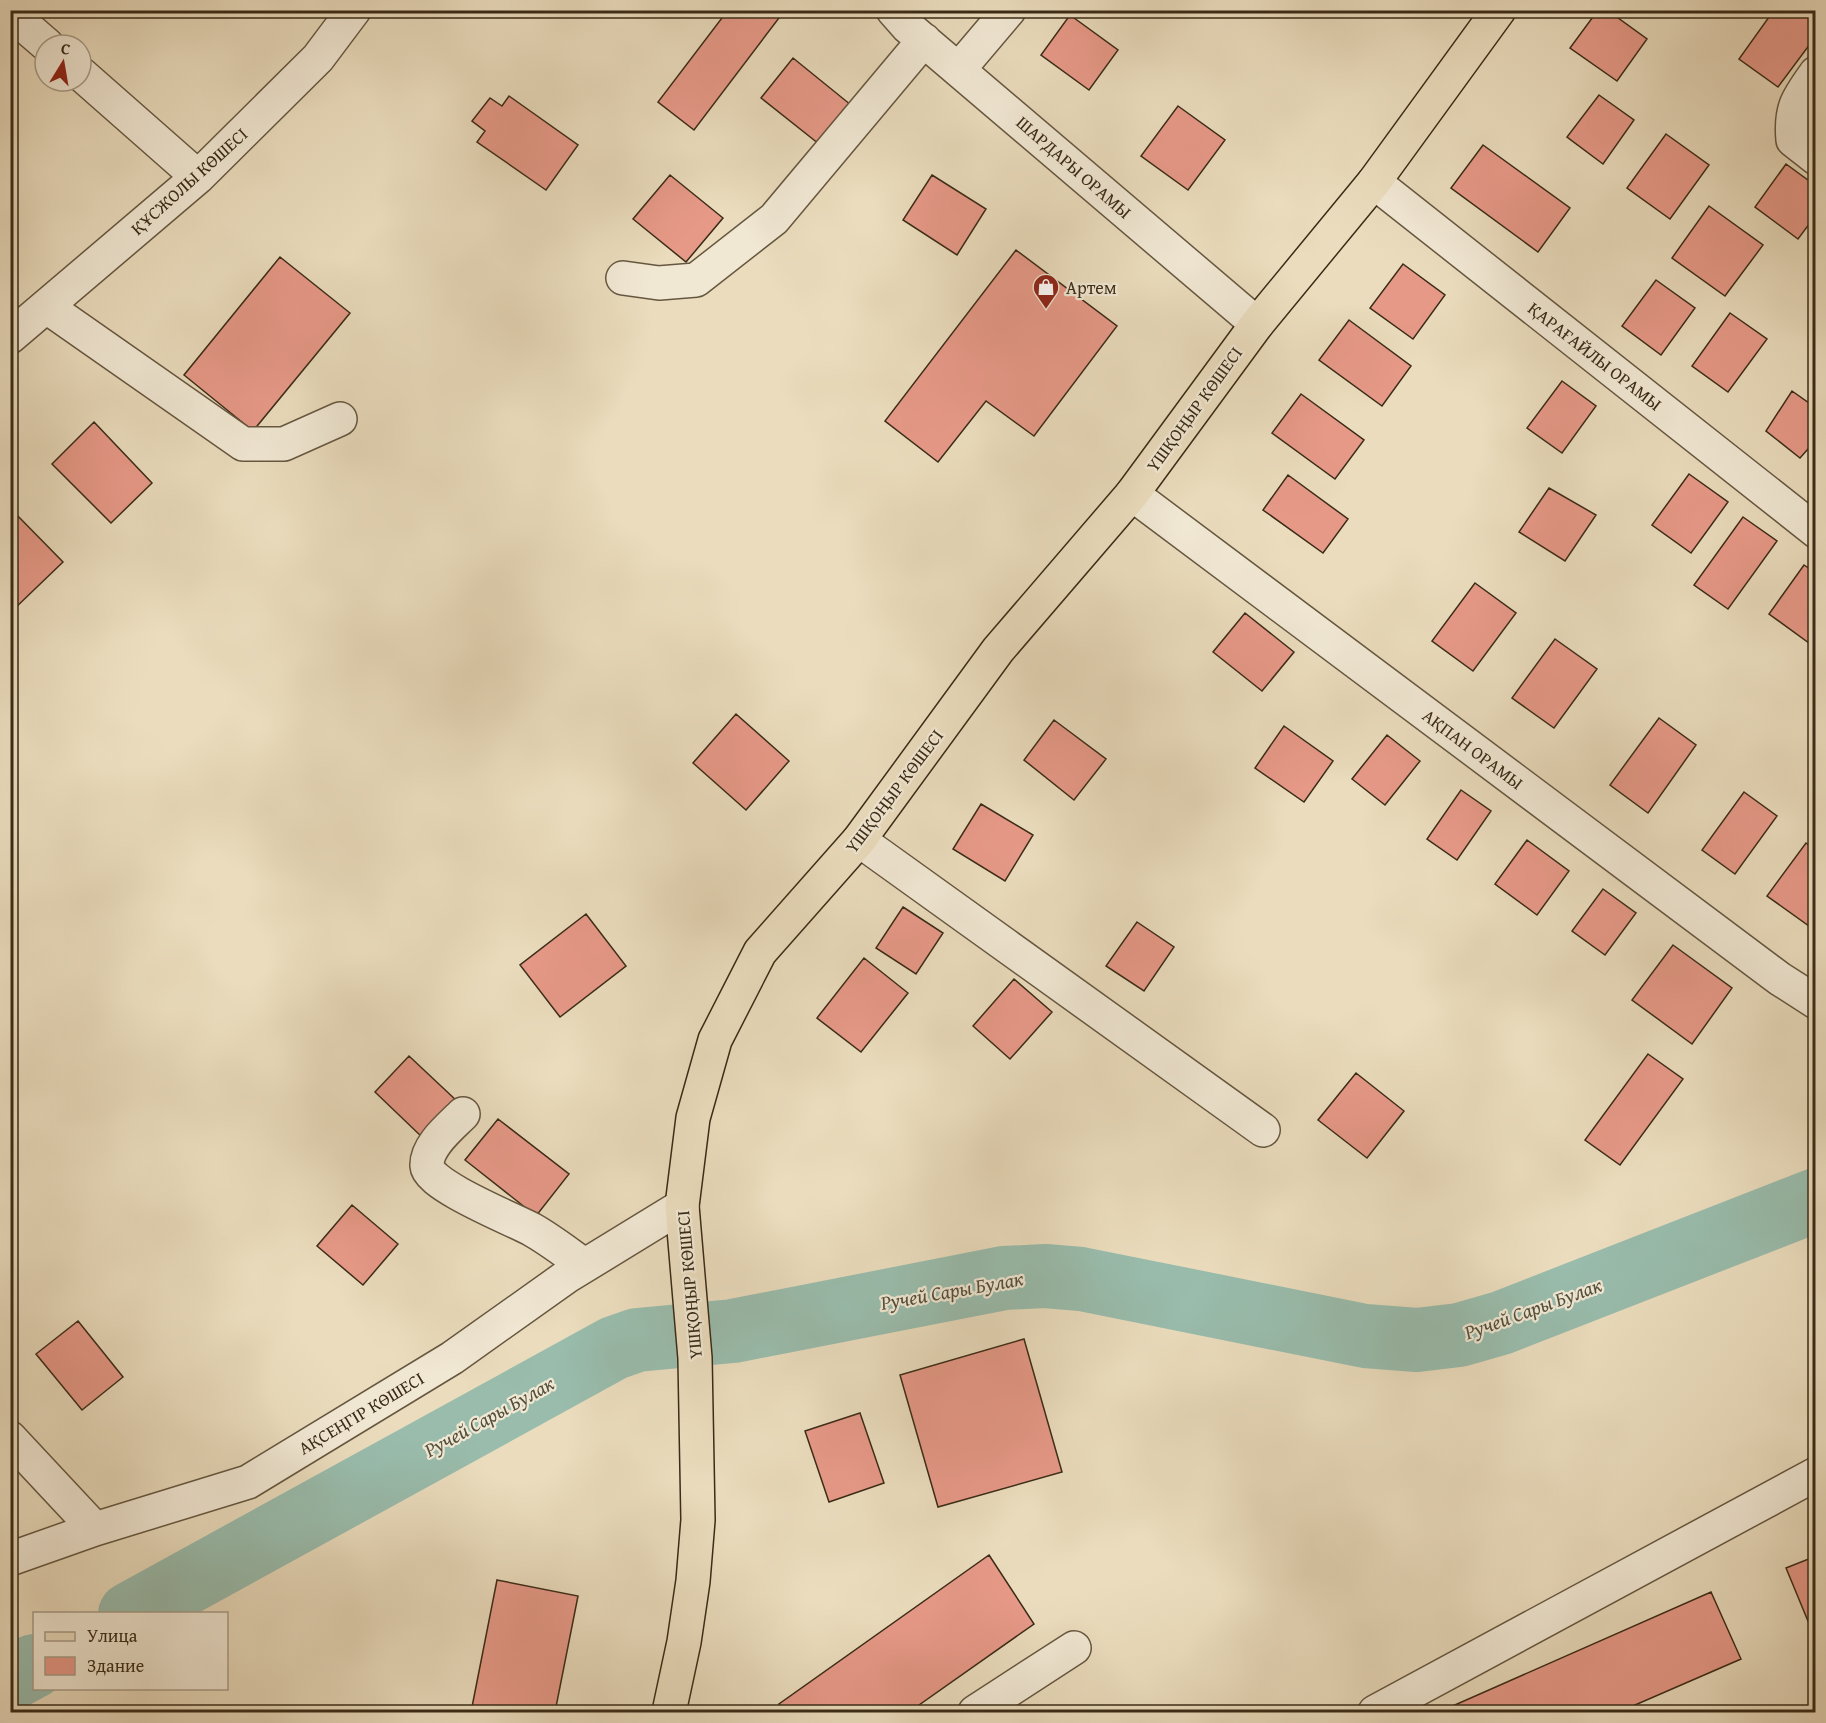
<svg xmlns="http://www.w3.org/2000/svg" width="1826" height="1723" viewBox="0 0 1826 1723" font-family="'Gentium Book Plus',serif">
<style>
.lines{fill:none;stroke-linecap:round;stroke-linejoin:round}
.river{stroke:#99bcac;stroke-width:64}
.building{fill:#e79988;stroke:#3a2b17;stroke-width:1.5}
.minor-casing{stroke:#665740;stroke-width:36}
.major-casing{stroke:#3a2b17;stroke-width:36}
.minor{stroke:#f1e8d4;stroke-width:33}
.major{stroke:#eadcbd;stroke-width:33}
.labels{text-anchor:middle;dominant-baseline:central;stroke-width:4.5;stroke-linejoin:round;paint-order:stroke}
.street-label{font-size:18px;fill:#3a2b17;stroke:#f1e8d4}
.poi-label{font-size:18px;fill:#3a2b17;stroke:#f1e8d4;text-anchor:start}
.water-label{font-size:20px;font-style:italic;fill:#524f3c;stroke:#f1e8d4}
</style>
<rect width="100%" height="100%" fill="#eadcbd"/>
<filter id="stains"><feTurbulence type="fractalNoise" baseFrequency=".00333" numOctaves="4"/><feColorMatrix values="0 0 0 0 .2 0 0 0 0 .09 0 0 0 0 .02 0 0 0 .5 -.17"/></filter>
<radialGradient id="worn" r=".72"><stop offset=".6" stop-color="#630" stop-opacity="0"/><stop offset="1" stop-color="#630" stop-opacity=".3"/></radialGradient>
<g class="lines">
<path class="river" d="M130 1614 614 1348 637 1340 733 1331 1004 1278 1045 1276 1081 1279 1365 1336 1417 1340 1459 1335 1501 1323 1816 1200
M10 1679 34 1666"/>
</g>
<path class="building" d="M728 10H785L694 130 658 102Z
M1598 10H1607L1647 39 1617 81 1570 48Z
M1774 10H1816V36L1778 87 1739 59Z
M1070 15 1118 50 1089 90 1041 55Z
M793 58 851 105 819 144 761 98Z
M1599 95 1634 120 1603 164 1567 137Z
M509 96 578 145 546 190 477 142 485 131 472 121 490 98 502 106Z
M1178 106 1225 140 1188 190 1141 156Z
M1666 134 1709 165 1670 219 1627 188Z
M1483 145 1570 208 1538 252 1451 188Z
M1786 164 1816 186V215L1798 239 1755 207Z
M670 175 723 218 686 262 633 219Z
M932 175 986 209 957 255 903 220Z
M1709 206 1763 245 1725 296 1672 258Z
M1016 250 1117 326 1034 436 986 401 938 462 885 421Z
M280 257 350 313 253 431 184 375Z
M1403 264 1445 295 1413 339 1370 308Z
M1656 280 1695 308 1661 355 1622 326Z
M1730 313 1767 339 1728 392 1692 366Z
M1349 320 1411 366 1382 406 1319 360Z
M1562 381 1596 406 1562 453 1527 428Z
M1792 391 1816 408V440L1800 458 1766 431Z
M1301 394 1364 440 1335 479 1272 433Z
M94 422 152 483 111 523 52 464Z
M1689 474 1728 502 1691 553 1652 525Z
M1288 475 1348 519 1323 553 1263 510Z
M1549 488 1596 515 1565 561 1519 532Z
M10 508 63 562 12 611 10 609Z
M1743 517 1777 541 1728 609 1694 585Z
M1804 565 1816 573V635L1809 643 1769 614Z
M1475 583 1516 613 1473 671 1432 641Z
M1245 613 1294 652 1262 691 1213 652Z
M1555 639 1597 669 1554 728 1512 698Z
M736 714 789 761 746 810 693 763Z
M1659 718 1696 745 1648 813 1610 785Z
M1054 720 1106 759 1074 800 1024 760Z
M1284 726 1333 761 1304 802 1255 768Z
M1387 735 1420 761 1385 805 1352 779Z
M1461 790 1491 811 1457 860 1427 839Z
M1744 792 1777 816 1735 874 1702 850Z
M981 804 1033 835 1005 881 953 849Z
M1527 840 1569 871 1537 915 1495 884Z
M1806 843 1816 850V931L1767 896Z
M1603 889 1636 913 1605 955 1572 931Z
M903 907 943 933 916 974 876 948Z
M586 914 626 966 560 1017 520 965Z
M1137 922 1174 947 1144 991 1106 966Z
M1673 945 1732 988 1692 1044 1632 1000Z
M864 958 908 993 861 1052 817 1018Z
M1014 979 1052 1012 1010 1059 973 1026Z
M1648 1054 1683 1079 1620 1165 1585 1140Z
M409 1056 458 1102 423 1138 375 1092Z
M1356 1073 1404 1111 1367 1158 1318 1120Z
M498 1119 569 1174 536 1216 465 1160Z
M352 1205 398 1244 363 1285 317 1246Z
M78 1321 123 1377 82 1410 36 1354Z
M1024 1339 1062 1472 938 1507 900 1375Z
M860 1413 884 1483 829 1502 805 1431Z
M989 1555 1034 1624 909 1712H784L779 1704Z
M1816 1556V1638H1815L1786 1568Z
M497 1580 578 1596 555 1712H471Z
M1711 1592 1741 1659 1619 1712H1439Z"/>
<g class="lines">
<g class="minor-casing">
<path id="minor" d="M893 10 908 27 1257 324
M10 13 47 45
M959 69 1009 10
M1816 73C1798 98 1790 108 1793 140L1816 158
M81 74 198 177
M1374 182 1816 531
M623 278 659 283 696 280 774 219 924 40
M47 307 243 444H284L340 419
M10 337 198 177 318 58 354 10
M1132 494 1780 979 1816 1002
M859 840 1263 1130
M463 1114C450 1127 426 1146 427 1166 428 1185 512 1219 531 1229 549 1239 567 1253 584 1265
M10 1438 95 1529
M10 1559 95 1529 248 1482 452 1358 566 1277 682 1206
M975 1712 1074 1648
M1375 1712 1816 1474"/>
</g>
<g class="major-casing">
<path id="major" d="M669 1712 684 1642 693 1581 698 1520 695 1358 682 1206 693 1118 715 1040 760 952 859 840 998 650 1132 494 1257 324 1374 182 1499 10"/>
</g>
<use href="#minor" class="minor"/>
<use href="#major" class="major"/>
</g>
<defs>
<g id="shop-pin" transform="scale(1.35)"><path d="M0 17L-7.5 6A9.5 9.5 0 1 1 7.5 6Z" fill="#8f2418" stroke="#f1e8d4"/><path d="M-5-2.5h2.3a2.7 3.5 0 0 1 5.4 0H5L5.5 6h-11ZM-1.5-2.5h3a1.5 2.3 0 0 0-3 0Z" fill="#fff"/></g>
</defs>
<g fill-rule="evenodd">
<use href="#shop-pin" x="1046" y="287"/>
</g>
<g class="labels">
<g class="street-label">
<text transform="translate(1074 167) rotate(41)">ШАРДАРЫ ОРАМЫ</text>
<text transform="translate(189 181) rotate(-42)">ҚҰСЖОЛЫ КӨШЕСІ</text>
<text transform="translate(1595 356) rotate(38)">ҚАРАҒАЙЛЫ ОРАМЫ</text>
<text transform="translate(1194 409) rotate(-54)">ҮШҚОҢЫР КӨШЕСІ</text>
<text transform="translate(1473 749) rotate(37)">АҚПАН ОРАМЫ</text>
<text transform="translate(894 791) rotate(-53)">ҮШҚОҢЫР КӨШЕСІ</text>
<text transform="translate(689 1285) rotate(-95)">ҮШҚОҢЫР КӨШЕСІ</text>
<text transform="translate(361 1413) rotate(-31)">АҚСЕҢГІР КӨШЕСІ</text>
</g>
<g class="poi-label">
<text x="1066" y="287">Артем</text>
</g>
<g class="water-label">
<text transform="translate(952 1290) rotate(-10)">Ручей Сары Булак</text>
<text transform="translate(1533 1308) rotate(-20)">Ручей Сары Булак</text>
<text transform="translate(489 1416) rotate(-29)">Ручей Сары Булак</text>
</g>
</g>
<rect width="1826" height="1723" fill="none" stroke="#eadcbd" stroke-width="36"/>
<rect x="12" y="12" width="1802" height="1699" fill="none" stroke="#3a2b17" stroke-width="3"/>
<rect x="18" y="18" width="1790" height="1687" fill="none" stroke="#3a2b17" stroke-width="1.5"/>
<rect x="33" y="1612" width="195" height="78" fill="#f1e8d4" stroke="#a89c88" stroke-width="1.5"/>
<rect x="45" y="1632" width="30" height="9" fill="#eadcbd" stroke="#a89c88" stroke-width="1.5"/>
<text x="87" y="1642" font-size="18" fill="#3a2b17">Улица</text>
<rect x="45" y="1657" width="30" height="18" fill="#e79988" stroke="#a89c88" stroke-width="1.5"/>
<text x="87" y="1672" font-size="18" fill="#3a2b17">Здание</text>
<g transform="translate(63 63) rotate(11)"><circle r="28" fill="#f1e8d4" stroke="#a89c88" stroke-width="1.5"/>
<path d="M0-4.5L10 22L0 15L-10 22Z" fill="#8f2418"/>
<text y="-9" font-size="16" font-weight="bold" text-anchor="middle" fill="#3a2b17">С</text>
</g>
<rect width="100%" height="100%" filter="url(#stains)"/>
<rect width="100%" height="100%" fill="url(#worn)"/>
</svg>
